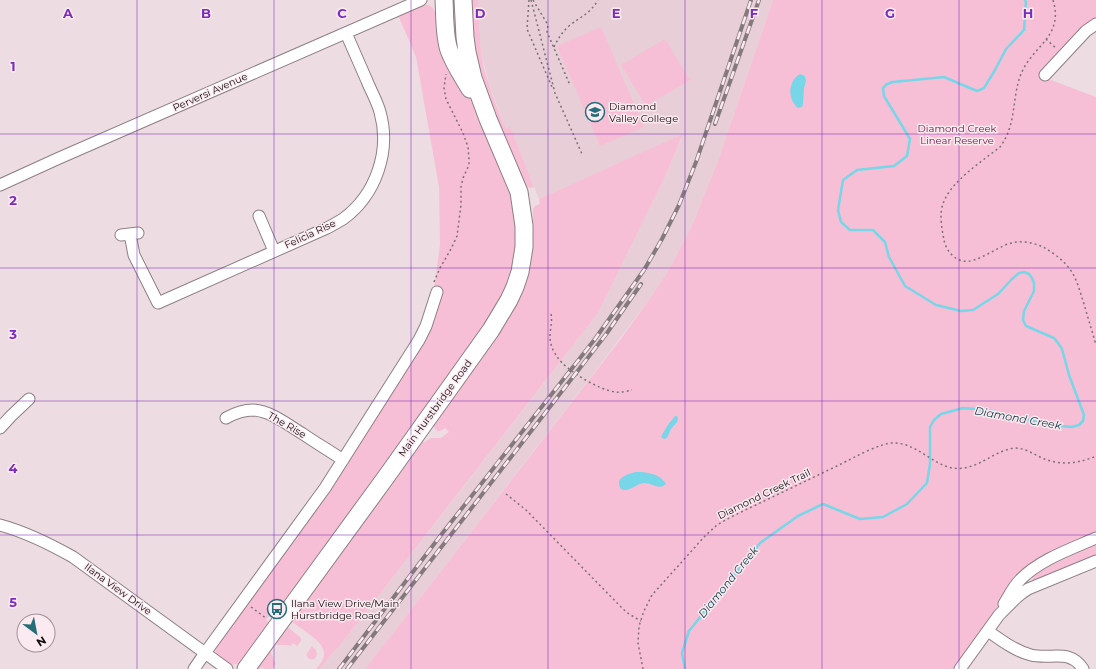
<svg xmlns="http://www.w3.org/2000/svg" width="1096" height="669" viewBox="0 0 1096 669" font-family="Montserrat,sans-serif">
<style>
.built{fill:#e7ced7}
.green{fill:#f7bfd5}
.water{fill:#77d6e8}
.lines{fill:none;stroke-linecap:round;stroke-linejoin:round}
.stream{stroke:#77d6e8;stroke-width:2.5}
.minor-casing{stroke:#8e7f85;stroke-width:13}
.primary-casing{stroke:#8e7f85;stroke-width:19}
.path{stroke:#7c7175;stroke-width:1.5;stroke-dasharray:2 3;stroke-linecap:butt}
.minor{stroke:#fff;stroke-width:11}
.primary{stroke:#fff;stroke-width:17}
.rail-casing{stroke:#84797d;stroke-width:4}
.rail{stroke:#fbeaf0;stroke-width:2.5;stroke-dasharray:8;stroke-linecap:butt}
.grid{fill:none;stroke:#7b2cbf;stroke-width:1;stroke-opacity:0.55}
.labels{text-anchor:middle;dominant-baseline:central;stroke-width:3;stroke-linejoin:round;paint-order:stroke}
.street-label{font-size:10px;fill:#120d0f;stroke:#fbeaf0}
.poi-label{font-size:10px;fill:#120d0f;stroke:#fbeaf0;text-anchor:start}
.park-label{font-size:10px;fill:#6a1742;stroke:#fbeaf0}
.water-label{font-size:11px;font-style:italic;fill:#0d3b43;stroke:#fbeaf0}
.grid-label{font-size:13px;text-anchor:middle;font-weight:bold;fill:#7b2cbf;stroke:#fbeaf0;stroke-width:3;stroke-linejoin:round;paint-order:stroke}
</style>
<rect width="100%" height="100%" fill="#eddde3"/>
<path class="built" d="M478 0H773L719 158 691 228 668 271 651 297 590 378 365 669H320L333 652 338 648 472 476 598 313 665 177 683 135 539 199 510 128 506 129 489 84 481 52Z"/>
<path class="green" d="M471 0H478L481 52 484 69 493 97 506 129 510 127 534 187C530 189 527 187 525 183L480 81 472 31Z
M773 0H1096V19L1066 46 1038 75 1096 97V558L1035 582 1033 580 1031 575 1045 558 1000 606 954 669H365L620 340 651 297 668 271 691 228 719 158Z
M423 4 428 5 432 7 435 12 438 40 474 104 515 203 517 253 504 298 292 595 278 608 276 607 266 620 269 622 259 641 241 663C230 668 214 659 215 646L422 342 434 289 440 245 439 187 416 57 398 15Z
M453 9C458 14 460 31 460 39 460 45 458 52 457 58L451 13Z
M601 27 644 127 600 146 557 46Z
M665 39 690 80 646 106 621 65Z
M683 134 665 177 598 313 338 648 333 652 320 669H316C320 664 325 659 324 652 323 641 301 629 292 622L291 620 421 442H425L431 438H441L449 432 445 428 440 431H437L434 427 433 424 521 294 527 278 530 257 533 244V209L535 206 540 204 539 199Z
M285 627 289 628 301 638V641L297 646 293 643 291 646 286 645H277L275 641Z
M312 646 316 650 317 654C316 659 313 660 309 659L306 655Z
M267 652H271L274 661 276 663 272 669H264L261 667 260 669H256Z"/>
<path class="water" d="M800 74 805 76 806 81 804 88 803 104 802 107 798 108C787 99 788 81 800 74Z
M675 416H677L678 419 677 422 671 429 667 438 664 439 661 437C663 433 666 428 668 425 670 421 673 420 675 416Z
M635 472C647 472 659 473 666 484 660 490 653 484 645 483 636 483 630 493 621 489 614 478 626 475 635 472Z"/>
<g class="lines">
<path class="stream" d="M685 669 682 653 689 631 760 543 798 516 823 504 860 519 883 517 907 504 927 483 930 464V427L934 420 941 414 963 408 987 410 1051 425 1072 427 1079 425 1083 421 1084 415 1069 375 1062 349 1058 343 1054 338 1026 326 1023 320 1024 311 1034 291V283L1032 278 1029 274 1024 272 1019 273 1012 279 998 294 973 310 961 311 936 305 905 286 889 257 885 242 873 230H850L841 222 838 210 843 180 857 170 894 166 907 156 910 139 884 96 883 88 887 84 893 82 944 77 977 91 984 88 995 70 1006 49 1024 30 1026 2 1025 0"/>
<g class="minor-casing">
<path id="minor" d="M1045 75 1086 31 1096 24
M0 185 57 159 421 0
M259 216 274 251
M130 234 134 255 158 303 327 228C333 225 338 222 343 219 376 195 391 151 380 112 377 101 371 91 367 81 360 65 353 49 346 33
M121 235 138 233
M226 418C235 413 243 410 253 410 271 411 288 425 303 434 316 443 330 451 343 460
M0 428 11 416 29 399
M0 525C26 532 50 544 73 557L227 669
M1004 604C1009 596 1013 587 1020 580 1039 560 1071 549 1096 538
M988 631C1001 640 1015 651 1031 655 1051 660 1070 648 1083 669
M194 669 205 653 325 488 419 340 426 326 437 292
M960 669 999 615 1016 598 1022 593 1028 589 1096 561"/>
</g>
<g class="primary-casing">
<path id="primary" d="M444 0C445 16 444 35 449 50 454 64 463 77 470 89
M246 669 386 477 491 330 509 300 515 287 520 272 524 247V226L519 192 488 119 473 78 467 52 465 37 463 0"/>
</g>
<path class="path" d="M529 0 527 29 552 87
M531 0 555 93 582 154
M533 0 548 25 547 32 570 85
M1053 0C1063 33 1039 43 1025 66 1010 91 1019 122 1000 147 981 162 950 182 943 204 939 214 942 230 944 240 946 250 953 259 963 261 975 264 996 248 1008 244 1020 240 1032 242 1043 247 1052 252 1062 259 1069 268 1077 278 1080 292 1084 304 1088 318 1092 331 1096 345
M1046 39 1057 49
M554 47C558 39 562 32 569 26 581 16 589 15 598 0
M434 282 440 268 451 249 457 236 461 205V187L463 178 469 165V159L468 147 463 133 446 99 444 88 446 74
M551 314C553 324 548 334 551 344 552 349 555 354 558 358 567 371 601 391 616 392 621 393 627 391 632 390
M506 494 526 510 623 609 629 614 641 621
M251 607 267 619
M643 669 638 643 639 626 644 611 652 595 705 536 717 525 731 517C768 499 804 482 841 464 853 458 882 442 894 443 916 443 932 464 952 468 972 471 986 458 1003 451 1007 450 1011 448 1015 448 1024 448 1032 453 1040 457 1058 466 1078 464 1096 456"/>
<use href="#minor" class="minor"/>
<use href="#primary" class="primary"/>
<g class="rail-casing">
<path id="rail" d="M715 124 759 0
M339 669 441 535 595 339 644 270 662 239 679 205 696 162 751 0
M347 669 607 333 641 284"/>
</g>
<use href="#rail" class="rail"/>
</g>
<path class="grid" d="M137 0V669M274 0V669M411 0V669M548 0V669M685 0V669M822 0V669M959 0V669M0 134H1096M0 268H1096M0 401H1096M0 535H1096"/>
<defs>
<g id="school-ring" transform="scale(1)"><circle r="9.5" fill="#fbeaf0" stroke="#256d79" stroke-width="1.5"/><path d="M0-5L7-2L0 1L-7-2ZM-4 1L0 2.5L4 1V4Q0 6-4 4Z" fill="#256d79"/></g>
<g id="bus-ring" transform="scale(1)"><circle r="9.5" fill="#fbeaf0" stroke="#256d79" stroke-width="1.5"/><path d="M-5-6H5V4H4V6H2V4H-2V6H-4V4H-5ZM-3.5-4V0h7V-4ZM-3.5 1.2v1.5H-2V1.2ZM2 1.2v1.5H3.5V1.2Z" fill="#256d79"/></g>
</defs>
<g fill-rule="evenodd">
<use href="#school-ring" x="595" y="112"/>
<use href="#bus-ring" x="277" y="609"/>
</g>
<g class="labels">
<g class="street-label">
<text transform="translate(210 92) rotate(-24)">Perversi Avenue</text>
<text transform="translate(310 234) rotate(-25)">Felicia Rise</text>
<text transform="translate(435 408) rotate(-54)">Main Hurstbridge Road</text>
<text transform="translate(287 425) rotate(30)">The Rise</text>
<text transform="translate(764 494) rotate(-26)">Diamond Creek Trail</text>
<text transform="translate(118 589) rotate(36)">Ilana View Drive</text>
</g>
<g class="poi-label">
<text x="609" y="106">Diamond<tspan x="609" dy="12">Valley College</tspan></text>
<text x="291" y="603">Ilana View Drive/Main<tspan x="291" dy="12">Hurstbridge Road</tspan></text>
</g>
<g class="park-label">
<text x="957" y="128">Diamond Creek<tspan x="957" dy="12">Linear Reserve</tspan></text>
</g>
<g class="water-label">
<text transform="translate(1018 418) rotate(10)">Diamond Creek</text>
<text transform="translate(728 582) rotate(-51)">Diamond Creek</text>
</g>
</g>
<g class="grid-label">
<text x="68" y="18">A</text>
<text x="206" y="18">B</text>
<text x="342" y="18">C</text>
<text x="480" y="18">D</text>
<text x="616" y="18">E</text>
<text x="754" y="18">F</text>
<text x="890" y="18">G</text>
<text x="1028" y="18">H</text>
<text x="13" y="71">1</text>
<text x="13" y="205">2</text>
<text x="13" y="339">3</text>
<text x="13" y="473">4</text>
<text x="13" y="607">5</text>
</g>
<g transform="translate(36 633) rotate(148)"><circle r="19" fill="#fbeaf0" stroke="#9e9296"/>
<path d="M0-3L7 15L0 10L-7 15Z" fill="#256d79"/>
<text y="-6" font-size="11" font-weight="bold" text-anchor="middle" fill="#120d0f">N</text>
</g>
</svg>
